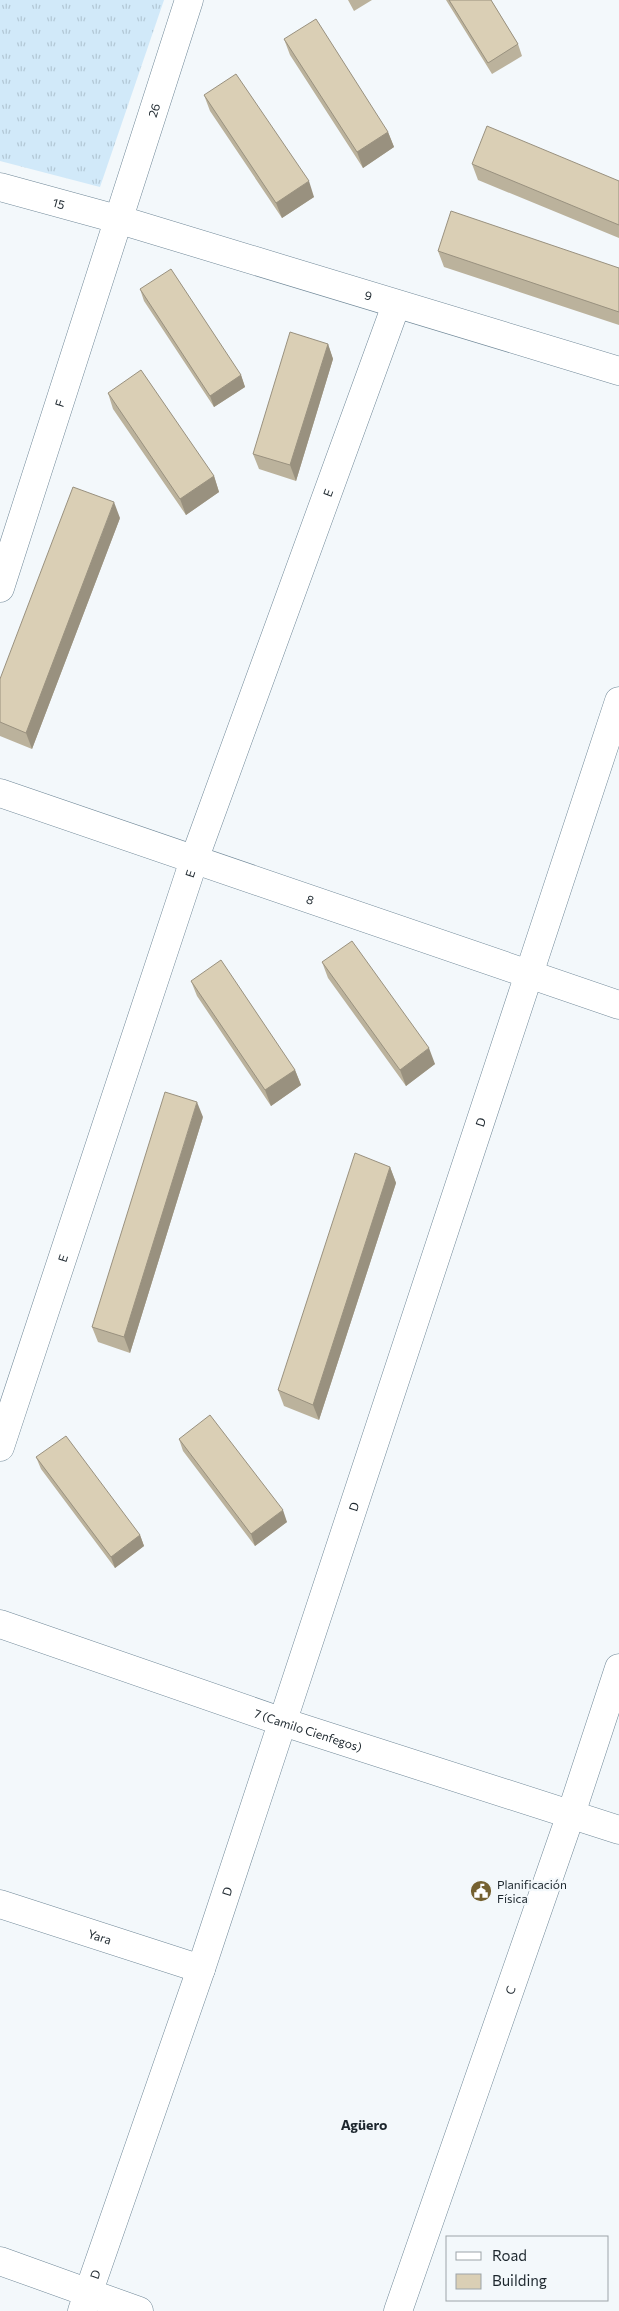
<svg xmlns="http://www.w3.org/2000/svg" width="619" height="2311" viewBox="0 0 619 2311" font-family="Commissioner,sans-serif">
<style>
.grass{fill:url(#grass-tufts)}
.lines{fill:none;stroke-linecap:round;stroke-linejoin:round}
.minor-casing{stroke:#708898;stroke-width:29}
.minor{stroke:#fff;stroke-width:28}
.wall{fill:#bbb29c}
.shaded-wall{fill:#99917f}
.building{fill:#dacfb5;stroke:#99917f}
.labels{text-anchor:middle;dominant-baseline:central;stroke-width:4.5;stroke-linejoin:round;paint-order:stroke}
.street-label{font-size:12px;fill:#1c262d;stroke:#f3f8fb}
.poi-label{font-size:12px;fill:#1c262d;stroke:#f3f8fb;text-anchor:start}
.neighbourhood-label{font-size:14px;font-weight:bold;fill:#1c262d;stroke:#f3f8fb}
</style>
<defs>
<pattern id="grass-tufts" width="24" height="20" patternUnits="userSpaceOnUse" patternTransform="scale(1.25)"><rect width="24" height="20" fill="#d1e9f9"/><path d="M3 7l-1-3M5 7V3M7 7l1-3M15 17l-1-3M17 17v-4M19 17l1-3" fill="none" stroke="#b3c8d6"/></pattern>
</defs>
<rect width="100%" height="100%" fill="#f3f8fb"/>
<path class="grass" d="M0 0H164L100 187 0 161Z"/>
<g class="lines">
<g class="minor-casing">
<g id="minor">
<path id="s1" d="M0 187 117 219 619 371"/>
<path id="s2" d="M0 588 189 0"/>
<path id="s3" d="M0 793 619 1005"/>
<path id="s4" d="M0 1447 194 860 396 305"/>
<path id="s5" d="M0 1624 283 1722 619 1830"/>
<path id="s6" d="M0 1904 201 1969"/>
<path d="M0 2261 139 2311"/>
<path id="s7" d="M82 2311 201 1969 619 701"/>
<path id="s8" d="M398 2311 571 1814 619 1668"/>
</g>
</g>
<use href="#minor" class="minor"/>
</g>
<path class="wall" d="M348 0H372L354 11Z
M446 0H491L518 44 522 56 492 74Z
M284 39 388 132 394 147 363 168 290 55Z
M204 95 314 197 282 218 210 111Z
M472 164 619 181V238L478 180Z
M438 251 619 268V325L444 267Z
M140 289 241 375 245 387 214 407 144 301Z
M328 344 333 359 296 481 259 469 253 454Z
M108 393 214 476 219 492 186 515 113 409Z
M120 518 32 749 0 736V679Z
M322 962 435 1064 406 1086 328 978Z
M191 981 295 1070 301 1085 271 1106 197 996Z
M203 1117 130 1353 98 1342 92 1327Z
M390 1167 396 1183 319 1420 284 1406 278 1390Z
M179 1439 287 1522 255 1546 183 1451Z
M36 1457 140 1535 144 1546 115 1568 41 1469Z"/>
<path class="shaded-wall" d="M388 132 394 147 363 168 357 152Z
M309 181 314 197 282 218 276 203Z
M328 344 333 359 296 481 290 465Z
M241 375 245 387 214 407 210 396Z
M214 476 219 492 186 515 180 499Z
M114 502 120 518 32 749 26 733Z
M429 1048 435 1064 406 1086 400 1070Z
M295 1070 301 1085 271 1106 265 1090Z
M197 1102 203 1117 130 1353 124 1337Z
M390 1167 396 1183 319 1420 313 1405Z
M283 1510 287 1522 255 1546 251 1534Z
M140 1535 144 1546 115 1568 111 1557Z"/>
<path class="building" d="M449 0H491L518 44 488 63Z
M316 19 388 132 357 152 284 39Z
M236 74 309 181 276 203 204 95Z
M487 126 619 181V225L472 164Z
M451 211 619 268V312L438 251Z
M171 269 241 375 210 396 140 289Z
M290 332 328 344 290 465 253 454Z
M141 370 214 476 180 499 108 393Z
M73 487 114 502 26 733 0 722V679Z
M352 941 429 1048 400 1070 322 962Z
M221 960 295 1070 265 1090 191 981Z
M165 1092 197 1102 124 1337 92 1327Z
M355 1153 390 1167 313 1405 278 1390Z
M210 1415 283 1510 251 1534 179 1439Z
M66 1436 140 1535 111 1557 36 1457Z"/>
<defs>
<g id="civic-disc" transform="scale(1.125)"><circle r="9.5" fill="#756130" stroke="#f3f8fb"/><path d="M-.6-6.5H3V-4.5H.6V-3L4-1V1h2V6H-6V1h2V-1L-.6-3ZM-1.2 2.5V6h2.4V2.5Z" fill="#fff"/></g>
</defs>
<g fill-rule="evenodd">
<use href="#civic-disc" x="481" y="1891"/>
</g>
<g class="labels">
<g class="street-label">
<text stroke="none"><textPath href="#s2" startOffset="502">26</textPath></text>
<text stroke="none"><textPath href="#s1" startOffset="61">15</textPath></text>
<text stroke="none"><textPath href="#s1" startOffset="384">9</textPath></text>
<text stroke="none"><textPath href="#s2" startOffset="194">F</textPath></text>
<text stroke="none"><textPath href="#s4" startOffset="1009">E</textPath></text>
<text stroke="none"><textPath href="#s4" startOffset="604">E</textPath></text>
<text stroke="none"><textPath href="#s3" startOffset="328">8</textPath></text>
<text stroke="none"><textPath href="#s7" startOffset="1254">D</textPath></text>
<text stroke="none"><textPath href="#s4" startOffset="199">E</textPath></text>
<text stroke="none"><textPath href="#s7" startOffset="849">D</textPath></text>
<text stroke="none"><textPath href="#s5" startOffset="326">7 (Camilo Cienfegos)</textPath></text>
<text stroke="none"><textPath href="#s7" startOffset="444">D</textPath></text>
<text stroke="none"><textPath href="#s6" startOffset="105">Yara</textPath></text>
<text stroke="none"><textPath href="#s8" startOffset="340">C</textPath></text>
<text stroke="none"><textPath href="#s7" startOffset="39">D</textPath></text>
</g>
<g class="poi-label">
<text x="497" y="1884">Planificación<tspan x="497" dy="14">Física</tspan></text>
</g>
<g class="neighbourhood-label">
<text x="364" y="2124">Agüero</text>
</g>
</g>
<rect x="446" y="2236" width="162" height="65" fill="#f3f8fb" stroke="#9da4a9"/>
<rect x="456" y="2252" width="25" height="8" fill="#ffffff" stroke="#9da4a9"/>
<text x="492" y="2261" font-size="15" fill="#1c262d">Road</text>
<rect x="456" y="2274" width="25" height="15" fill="#dacfb5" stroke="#9da4a9"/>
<text x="492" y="2286" font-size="15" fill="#1c262d">Building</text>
</svg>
